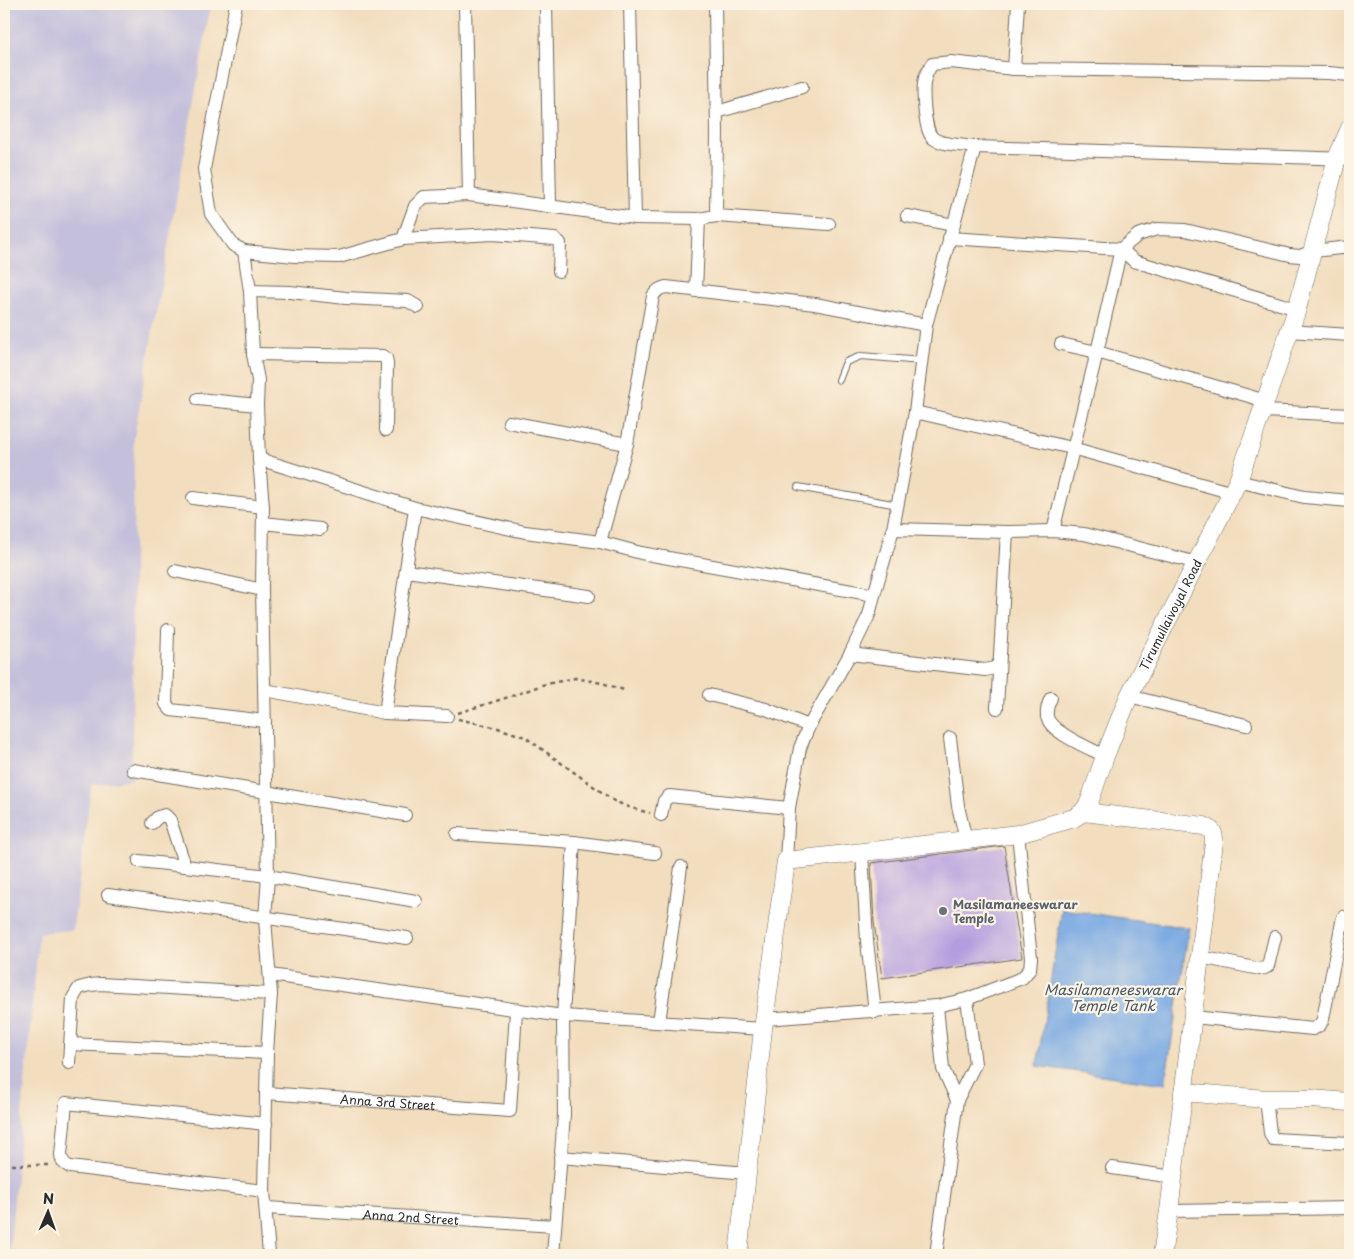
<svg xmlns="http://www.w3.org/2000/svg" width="1354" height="1259" viewBox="0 0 1354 1259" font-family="'Playpen Sans',sans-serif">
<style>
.industrial{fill:#c4c0db}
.water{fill:#78a8e2;stroke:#526a86}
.building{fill:#b49cde}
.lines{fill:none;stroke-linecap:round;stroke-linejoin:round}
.lane-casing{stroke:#71695e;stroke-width:8}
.street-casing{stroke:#71695e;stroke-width:14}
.secondary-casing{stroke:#71695e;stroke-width:19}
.path{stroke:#71695e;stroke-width:2.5;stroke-dasharray:4 4;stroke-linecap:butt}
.lane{stroke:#fff;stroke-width:6}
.street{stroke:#fff;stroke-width:12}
.secondary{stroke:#fff;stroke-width:18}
.worship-dot{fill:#6b7280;stroke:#fcf5e5;stroke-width:2}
.labels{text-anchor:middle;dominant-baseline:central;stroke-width:4.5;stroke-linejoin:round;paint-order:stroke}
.street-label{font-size:12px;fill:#2b2b2b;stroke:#fcf5e5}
.worship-label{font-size:12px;font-weight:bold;fill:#5b616d;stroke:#fcf5e5;text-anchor:start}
.water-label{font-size:14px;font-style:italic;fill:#46576b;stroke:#fcf5e5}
</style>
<rect width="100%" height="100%" fill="#fcf5e5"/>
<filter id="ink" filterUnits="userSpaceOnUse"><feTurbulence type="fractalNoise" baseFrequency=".02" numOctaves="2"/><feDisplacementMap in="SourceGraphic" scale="10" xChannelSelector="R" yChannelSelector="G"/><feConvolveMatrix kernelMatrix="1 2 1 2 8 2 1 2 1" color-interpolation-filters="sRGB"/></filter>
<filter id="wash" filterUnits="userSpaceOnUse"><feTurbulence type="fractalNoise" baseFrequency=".0096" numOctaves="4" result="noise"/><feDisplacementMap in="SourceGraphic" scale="20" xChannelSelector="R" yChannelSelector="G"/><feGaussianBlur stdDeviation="1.12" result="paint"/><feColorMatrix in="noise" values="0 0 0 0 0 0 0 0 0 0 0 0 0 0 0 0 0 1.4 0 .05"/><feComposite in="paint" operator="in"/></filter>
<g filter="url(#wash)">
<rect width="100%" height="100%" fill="#f2ddbe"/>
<path class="industrial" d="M4 4H211L134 437 132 779 91 785 73 930 39 933 9 1255H4Z"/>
<path class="water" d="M1062 909 1189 928 1165 1084 1037 1066Z"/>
<g id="blocks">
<path class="building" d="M1004 846 1022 958 882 978 874 922 871 863Z"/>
</g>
</g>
<g filter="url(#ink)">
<use href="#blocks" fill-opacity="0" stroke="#71695e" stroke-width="1"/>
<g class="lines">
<g class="lane-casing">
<path id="lane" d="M839 380 846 362 861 356 922 361
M798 487 898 505"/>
</g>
<g class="street-casing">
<g id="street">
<path d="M236 4 204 169 211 214 233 245 244 251 250 291 253 354 258 380 257 405 259 459 263 507 262 590 268 876 265 919 271 994 267 1053 264 1191 269 1255"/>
<path d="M465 4 469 195 635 218 699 219 716 216 717 132 715 4"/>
<path d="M546 4 550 205"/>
<path d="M630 4 635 218"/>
<path d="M1014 69 1018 4"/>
<path d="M1350 75 1328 73 1014 69 951 62 932 64C929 69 926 74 925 78 922 89 924 131 933 138 941 145 964 145 975 147L1350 159"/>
<path d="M717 112 802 87"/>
<path d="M716 216 829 224"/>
<path d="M907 216 954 225"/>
<path d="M949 238 1121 249 1134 261 1297 309"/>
<path d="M403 239 415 206 424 197 469 195"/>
<path d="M244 251 295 256 339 257 403 239 493 234 555 239 560 243 559 271"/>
<path d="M250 291 290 292 346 298 408 301 418 307"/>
<path d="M696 291 699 219"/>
<path d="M926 325 975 147"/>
<path d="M1289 331 1350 335"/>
<path d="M1061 344 1097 352 1121 249 1138 235 1157 229 1185 230 1290 255 1300 256 1313 251 1350 247"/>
<path d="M253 354 383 356 386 358 387 363 386 430"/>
<path d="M198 399 257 405"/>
<path d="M1263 411 1350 415"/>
<path d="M915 412 1072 448 1233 493"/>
<path d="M509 422 627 444 653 296C657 290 660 288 666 287L815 304 926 325 915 412 893 529 1007 532"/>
<path d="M259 459 415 508 525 532 600 542 641 553 874 595 893 529"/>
<path d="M1238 481 1304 497 1350 501"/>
<path d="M193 498 263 507"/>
<path d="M263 523 320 529"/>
<path d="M1053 531 1097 352 1266 401"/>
<path d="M600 542 627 444"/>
<path d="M175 571 262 590"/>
<path d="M406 571 589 596"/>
<path d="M168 630 166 704 171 710 265 721"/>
<path d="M850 654 869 615 874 595"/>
<path d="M265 690 385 713 447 716"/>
<path d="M709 695 766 709 809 726"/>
<path d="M1129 696 1246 725"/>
<path d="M1051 698C1048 704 1046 710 1047 717 1051 733 1091 749 1105 756"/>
<path d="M997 708 1007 532 1053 531 1084 534 1198 563"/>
<path d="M385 713 415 508"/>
<path d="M950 738 958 806 966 840"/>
<path d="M133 770 405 815"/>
<path d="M661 815 664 801 669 796 789 808"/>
<path d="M152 823 158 817 165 815 170 820 185 866 268 876 416 901"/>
<path d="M457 834 574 842 655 853"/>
<path d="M574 842 563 1016 763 1029"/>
<path d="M862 852 867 941 875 1012"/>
<path d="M139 861 185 866"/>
<path d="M786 861 789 808 800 748 809 726 850 654 985 670 995 668 998 664"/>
<path d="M108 895 407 938"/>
<path d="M1200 957 1260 969 1265 968 1268 966 1275 937"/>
<path d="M270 975 563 1016 564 1115 553 1255"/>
<path d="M967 999 1022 978 1030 969 1031 958 1018 834"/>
<path d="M937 1006 943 1069 957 1100"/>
<path d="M1193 1017 1313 1029 1320 1025 1323 1019 1343 917"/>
<path d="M765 1019 937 1006 967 999 975 1064 957 1100 936 1255"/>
<path d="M659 1022 681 867"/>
<path d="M70 1044 267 1053"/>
<path d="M69 1063 73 998 79 988 91 985 100 984 271 994"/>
<path id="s1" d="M266 1093 510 1111 516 1010"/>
<path d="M1266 1099 1270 1133 1273 1139 1350 1143"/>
<path d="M560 1157 747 1173"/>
<path d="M1112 1168 1173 1177"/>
<path d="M264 1191 70 1167C64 1164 62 1162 61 1155L66 1103 266 1124"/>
<path id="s2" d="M267 1208 555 1226"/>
<path d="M1169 1211 1350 1208"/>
</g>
</g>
<g class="secondary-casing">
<g id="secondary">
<path d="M1083 812 1204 826C1213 830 1214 833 1214 842L1169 1211 1162 1255"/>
<path d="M1183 1092 1266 1099H1311L1350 1102"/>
<path id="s3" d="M738 1255 763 1029 786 861 1018 834 1074 818 1083 812 1089 803 1105 756 1129 696 1238 481 1297 309 1337 158 1350 128"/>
</g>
</g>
<path class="path" d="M458 713 515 695 542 685 575 678 602 683 627 691
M458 719 498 728 525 737 614 801 631 808 650 813
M4 1165H52"/>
<use href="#lane" class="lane"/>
<use href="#street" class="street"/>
<use href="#secondary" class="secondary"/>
</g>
</g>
<circle class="worship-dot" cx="943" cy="911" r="5"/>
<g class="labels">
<g class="street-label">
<text stroke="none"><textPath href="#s3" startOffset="916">Tirumullaivoyal Road</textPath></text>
<text stroke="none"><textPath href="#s1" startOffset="122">Anna 3rd Street</textPath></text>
<text stroke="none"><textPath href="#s2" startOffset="144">Anna 2nd Street</textPath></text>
</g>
<g class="worship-label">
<text x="953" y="904">Masilamaneeswarar<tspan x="953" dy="14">Temple</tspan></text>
</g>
<g class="water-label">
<text x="1113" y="989">Masilamaneeswarar<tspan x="1113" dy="16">Temple Tank</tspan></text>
</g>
</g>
<rect width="1354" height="1259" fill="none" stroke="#fcf5e5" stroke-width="20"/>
<g transform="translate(48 1212) rotate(2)" stroke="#fcf5e5" stroke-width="4" paint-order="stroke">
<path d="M0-4L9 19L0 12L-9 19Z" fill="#2b2b2b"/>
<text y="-8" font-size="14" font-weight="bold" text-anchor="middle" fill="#2b2b2b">N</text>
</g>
</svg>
